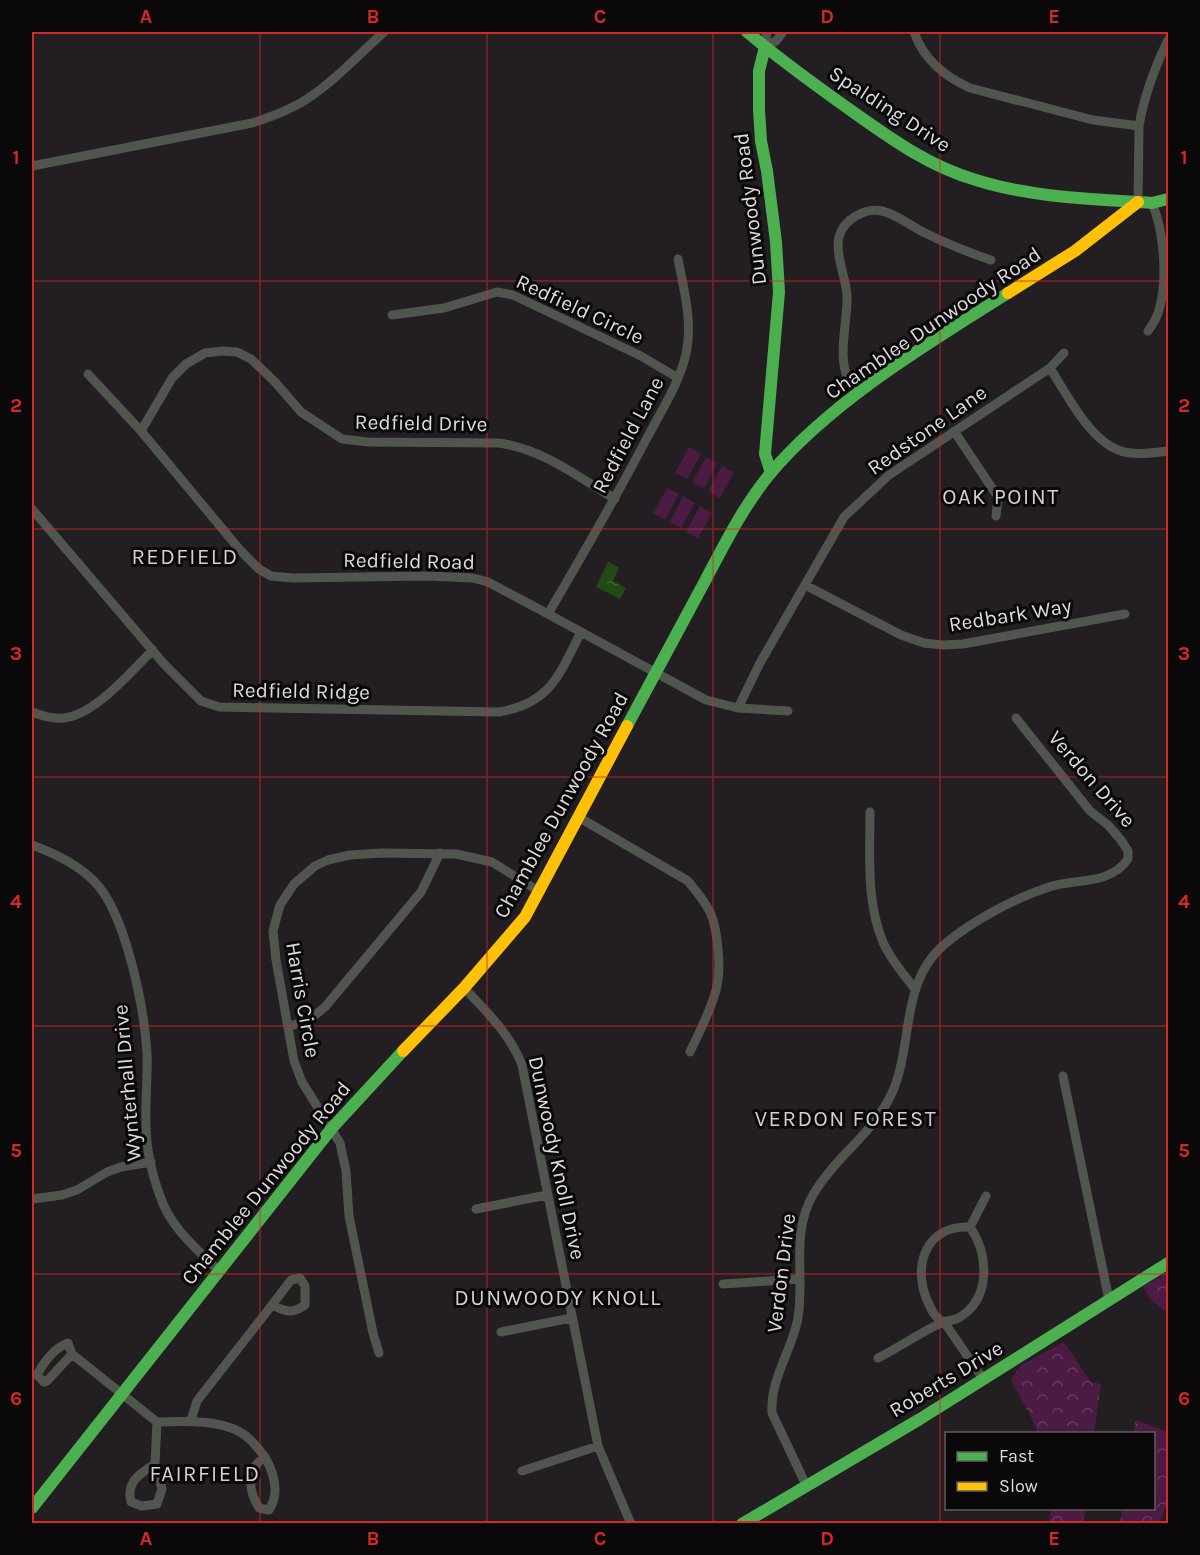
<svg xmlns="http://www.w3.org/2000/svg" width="1200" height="1555" viewBox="0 0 1200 1555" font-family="Karla,sans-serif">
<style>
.forest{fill:url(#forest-crowns)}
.pitch{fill:#4c1b44}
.water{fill:url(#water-ripples)}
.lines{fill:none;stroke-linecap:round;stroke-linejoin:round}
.street{stroke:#50564e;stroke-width:9}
.fast{stroke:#4caf50;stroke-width:12}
.slow{stroke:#ffc107;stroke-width:12}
.grid{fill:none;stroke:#d62828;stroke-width:1.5;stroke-opacity:0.55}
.labels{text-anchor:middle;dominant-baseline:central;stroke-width:6;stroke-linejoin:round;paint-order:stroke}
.street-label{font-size:21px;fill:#dedadd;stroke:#0b080a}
.neighbourhood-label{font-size:22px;letter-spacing:1.5px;fill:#d6cdd4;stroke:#0b080a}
.neatline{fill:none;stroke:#d62828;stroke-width:2}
.grid-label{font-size:20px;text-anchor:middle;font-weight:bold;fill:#d62828}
</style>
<defs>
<pattern id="forest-crowns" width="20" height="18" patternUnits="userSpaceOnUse" patternTransform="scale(1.5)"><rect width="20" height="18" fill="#4c1b44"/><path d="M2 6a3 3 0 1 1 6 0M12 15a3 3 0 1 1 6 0" fill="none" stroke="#653c5f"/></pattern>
<pattern id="water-ripples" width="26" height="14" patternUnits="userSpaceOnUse" patternTransform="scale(1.5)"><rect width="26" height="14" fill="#244a14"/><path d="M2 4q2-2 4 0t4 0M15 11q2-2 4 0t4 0" fill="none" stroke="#436436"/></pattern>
</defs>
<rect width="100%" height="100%" fill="#221e21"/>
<path class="forest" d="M1168 1271V1313L1149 1298 1143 1287Z
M1064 1342 1091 1382 1101 1384 1094 1433H1038L1030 1415 1011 1380 1021 1365Z
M1136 1420 1168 1432V1501L1159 1523H1120L1122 1509 1154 1508V1434L1133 1433Z
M1051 1509H1085L1083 1523H1049Z"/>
<path class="pitch" d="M689 447 701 454 687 479 675 473Z
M706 457 717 463 704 489 692 482Z
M722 466 734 472 720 498 708 491Z
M667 488 679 494 665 520 653 513Z
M683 496 695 503 681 528 670 522Z
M700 506 712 513 698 538 686 532Z"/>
<path class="water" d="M608 562 619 567 613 581 626 588 620 599 596 587Z"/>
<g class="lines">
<path class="street" d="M914 32C924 60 944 76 970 88L1093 120 1139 126
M765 47 776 41 783 32
M765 47 767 32
M32 166 252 123C271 117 290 110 307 99 335 81 359 54 384 32
M1138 202 1139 126C1144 96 1155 67 1168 40
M392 315 444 308 497 292 513 295 641 356 678 378
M1148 331C1153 324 1157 318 1159 310 1168 280 1164 231 1152 203
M1050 368C1066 393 1089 439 1118 450 1134 456 1152 453 1168 451
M88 374 141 431 240 550 259 569 271 576 293 578 427 576 473 578 488 582 548 614 706 700 738 708 788 711
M858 393C855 388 851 383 848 378 837 357 848 320 847 296 846 277 835 256 839 237 843 220 865 207 882 211 896 214 911 226 923 232 945 243 967 252 991 260
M141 431 172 378 186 364 205 353 222 351 237 352 251 359 275 382 301 412 342 439 368 442 499 443C543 449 578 477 615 499
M954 431 998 497 996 516
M32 509 164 664 201 701 219 707 499 712C551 703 559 675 581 632
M805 585 901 635 924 643 943 645 963 644 1125 614
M548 614C582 556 616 497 647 438 661 411 679 384 686 354 693 323 684 290 678 259
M738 708 760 663 844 517 889 475 1050 368 1064 353
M32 712C42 716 52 719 64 718 95 715 131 671 153 650
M870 812C870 855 866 902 883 942 890 959 903 973 914 988
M580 818 688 881C696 891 704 900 710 912 718 929 721 968 717 986 713 1006 699 1033 690 1052
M32 845C54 853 77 864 94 881 126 913 144 1008 147 1052 148 1077 145 1101 146 1125 146 1149 152 1174 160 1196 170 1227 196 1248 218 1270
M464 988C487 1012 510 1034 522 1065L598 1446 631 1524
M288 1027 310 1019 325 1007 421 892 440 853
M1063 1076 1109 1300
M32 1199 62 1195 77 1190 107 1172 121 1167 151 1162
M476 1209 547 1195
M970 1227 986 1196
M300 1278 305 1286V1305C292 1314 286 1312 272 1305L291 1280Z
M723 1284 799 1279
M501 1332 571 1318
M68 1343 72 1354 47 1381 44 1382 37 1375C44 1362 54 1348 68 1343Z
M379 1353 373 1333 349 1216 346 1171 340 1143 302 1082 294 1061 276 960 273 931 280 905 294 884 315 866 328 860 350 855 382 853 456 854 492 862 540 892
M72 1354 157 1422C182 1421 224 1419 246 1436 253 1441 259 1450 265 1457
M878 1358C900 1347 921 1332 943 1322 948 1320 955 1321 960 1317 991 1298 989 1254 970 1227 927 1225 912 1264 927 1300 932 1310 934 1318 944 1322L984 1380
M191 1420 197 1401 272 1305
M265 1457C274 1473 280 1493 269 1510L259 1508C248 1490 246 1469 265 1457Z
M155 1464 162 1489 157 1504 142 1506 131 1502C126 1482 139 1474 155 1464Z
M155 1464 157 1422
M522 1471 598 1446
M806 1485 772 1413C770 1378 792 1351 798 1318 805 1275 790 1233 814 1193 837 1155 873 1134 892 1093 914 1044 899 981 946 943 974 920 1015 898 1049 887 1076 878 1109 886 1128 859V851L1121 840 1108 825 1090 811 1016 718"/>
<path class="fast" d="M747 32C782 61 819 88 856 114 894 141 931 167 976 180 1033 198 1093 199 1152 203L1168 199
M765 47 759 71V110L761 141 767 171 776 242 779 292 765 454 771 473
M627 726C653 677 679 629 705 581 724 545 743 507 769 475 830 402 927 344 1008 293
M32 1508 332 1128 403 1051
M742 1524 920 1419 1168 1263"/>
<path class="slow" d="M1008 293 1075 251 1138 202
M403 1051 464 988 525 917 627 726"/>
</g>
<path class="grid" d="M260 32V1524M487 32V1524M713 32V1524M940 32V1524M32 281H1168M32 529H1168M32 777H1168M32 1026H1168M32 1274H1168"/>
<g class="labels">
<g class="street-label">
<text transform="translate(890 109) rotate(33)">Spalding Drive</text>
<text transform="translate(750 209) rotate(-97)">Dunwoody Road</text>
<text transform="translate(580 309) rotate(25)">Redfield Circle</text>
<text transform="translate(933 323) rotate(-34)">Chamblee Dunwoody Road</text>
<text transform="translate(421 423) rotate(1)">Redfield Drive</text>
<text transform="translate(927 430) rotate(-35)">Redstone Lane</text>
<text transform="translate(628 435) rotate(-62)">Redfield Lane</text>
<text transform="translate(409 561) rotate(1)">Redfield Road</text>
<text transform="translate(1010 615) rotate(-9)">Redbark Way</text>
<text transform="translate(301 691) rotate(1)">Redfield Ridge</text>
<text transform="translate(1092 779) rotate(49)">Verdon Drive</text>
<text transform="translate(561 805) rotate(-61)">Chamblee Dunwoody Road</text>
<text transform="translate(303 1000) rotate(80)">Harris Circle</text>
<text transform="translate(127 1083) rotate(-95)">Wynterhall Drive</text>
<text transform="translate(557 1158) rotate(78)">Dunwoody Knoll Drive</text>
<text transform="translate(266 1183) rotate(-51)">Chamblee Dunwoody Road</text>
<text transform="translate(781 1273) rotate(-83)">Verdon Drive</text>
<text transform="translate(946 1379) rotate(-31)">Roberts Drive</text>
</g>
<g class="neighbourhood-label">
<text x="1001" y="497">OAK POINT</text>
<text x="185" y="557">REDFIELD</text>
<text x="846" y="1119">VERDON FOREST</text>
<text x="558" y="1298">DUNWOODY KNOLL</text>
<text x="205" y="1474">FAIRFIELD</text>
</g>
</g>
<rect width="1200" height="1555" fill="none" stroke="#0b080a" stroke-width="66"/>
<rect x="945" y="1432" width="210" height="78" fill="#0b080a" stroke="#5f5c5e" stroke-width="1.5"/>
<rect x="957" y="1452" width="30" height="9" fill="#4caf50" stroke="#5f5c5e" stroke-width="1.5"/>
<text x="999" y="1462" font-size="18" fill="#dedadd">Fast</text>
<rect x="957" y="1482" width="30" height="9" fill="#ffc107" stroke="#5f5c5e" stroke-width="1.5"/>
<text x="999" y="1492" font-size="18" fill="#dedadd">Slow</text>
<rect x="33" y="33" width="1134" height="1489" class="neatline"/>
<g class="grid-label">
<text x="146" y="23">A</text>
<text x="373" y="23">B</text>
<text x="600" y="23">C</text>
<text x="827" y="23">D</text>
<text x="1054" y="23">E</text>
<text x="16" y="164">1</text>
<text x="1184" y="164">1</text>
<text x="16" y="412">2</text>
<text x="1184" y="412">2</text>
<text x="16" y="660">3</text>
<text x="1184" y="660">3</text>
<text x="16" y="908">4</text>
<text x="1184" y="908">4</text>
<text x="16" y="1157">5</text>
<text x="1184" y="1157">5</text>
<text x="16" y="1405">6</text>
<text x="1184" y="1405">6</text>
<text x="146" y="1545">A</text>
<text x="373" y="1545">B</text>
<text x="600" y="1545">C</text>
<text x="827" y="1545">D</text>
<text x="1054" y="1545">E</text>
</g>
</svg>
